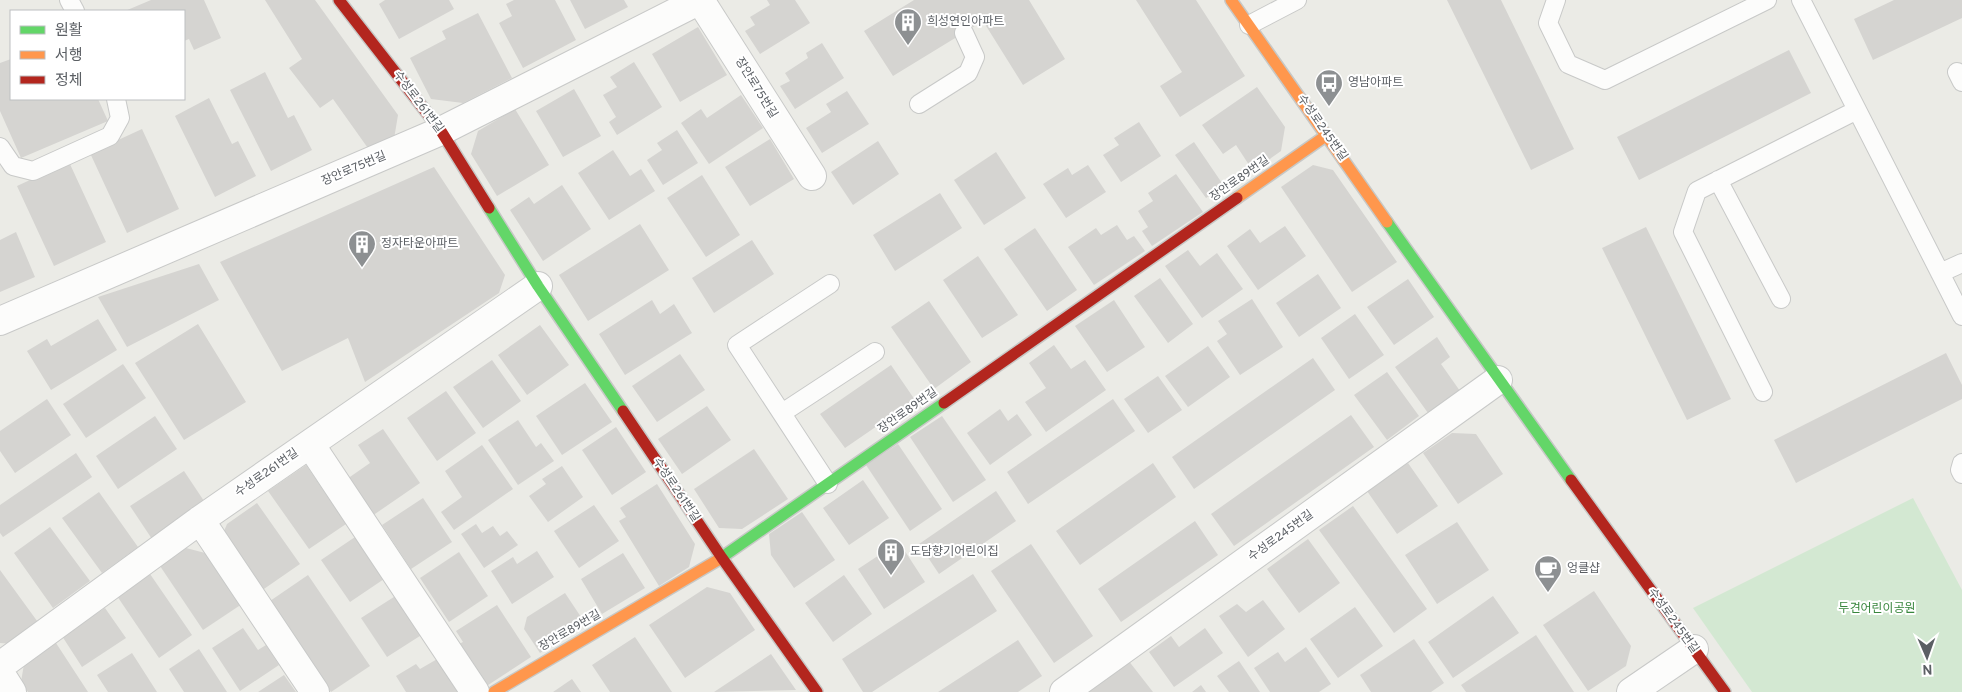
<svg xmlns="http://www.w3.org/2000/svg" width="1962" height="692" viewBox="0 0 1962 692" font-family="Overpass,'Noto Sans KR',sans-serif">
<style>
.green{fill:#d3e8d2}
.building{fill:#d5d4d1}
.lines{fill:none;stroke-linecap:round;stroke-linejoin:round}
.lane-casing{stroke:#c8c9c8;stroke-width:20}
.street-casing{stroke:#c8c9c8;stroke-width:30}
.fast-casing{stroke:#c7c8c6;stroke-width:14}
.slow-casing{stroke:#c7c8c6;stroke-width:14}
.jam-casing{stroke:#c7c8c6;stroke-width:14}
.lane{stroke:#fcfcfb;stroke-width:18}
.street{stroke:#fcfcfb;stroke-width:28}
.fast{stroke:#63d668;stroke-width:11}
.slow{stroke:#ff974d;stroke-width:11}
.jam{stroke:#b3261e;stroke-width:11}
.labels{text-anchor:middle;dominant-baseline:central;stroke-width:4;stroke-linejoin:round;paint-order:stroke}
.poi-label{font-size:12px;fill:#5b5f64;stroke:#fff;text-anchor:start}
.street-label{font-size:12px;fill:#5b5f64;stroke:#fff}
.park-label{font-size:12px;fill:#38863d;stroke:#fff}
</style>
<rect width="100%" height="100%" fill="#ebebe6"/>
<path class="green" d="M1913 498 1962 590V692H1752L1693 608Z"/>
<path class="building" d="M151 0H204L221 38 194 50 189 39 184 41V11H125Z
M265 0H315L398 115 394 139 370 151 333 99 320 108 289 68 302 59Z
M385 0H449L454 9 399 39 379 4Z
M514 0H555L576 40 523 68 499 23 512 16 506 4Z
M570 0H624L628 7 585 29Z
M767 0H795L810 23 760 54 745 31 755 25 750 17 770 5Z
M914 0H1029L1065 59 1023 85 983 21 893 76 864 31Z
M1136 0H1196L1245 76 1180 117 1160 86 1182 72Z
M1447 0H1501L1574 149 1531 170Z
M1894 0H1962V18L1873 60 1854 19Z
M478 13 512 78 463 103 431 99 410 58 446 39 442 31Z
M698 27 727 75 680 102 652 54Z
M822 43 844 78 795 109 780 86 790 81 785 73 808 58 806 53Z
M1789 50 1811 93 1639 180 1617 137Z
M11 59V99H98L108 121 21 158 0 111V63Z
M634 62 662 107 617 135 609 122 616 117 603 95 617 87 610 77Z
M265 72 288 118 294 115 312 150 271 171 230 90Z
M1257 87 1285 127 1281 151 1253 171 1236 145 1223 154 1202 125Z
M574 89 601 136 563 157 536 111Z
M847 91 869 124 822 153 806 128 831 112 826 104Z
M741 95 763 128 709 164 681 123 701 109 707 118Z
M209 98 232 144 238 141 256 176 215 197 175 116Z
M515 109 549 165 497 196 471 154 478 131Z
M1139 122 1161 156 1121 182 1103 155 1119 145 1114 138Z
M142 129 179 209 127 233 90 153Z
M677 130 698 163 663 185 647 160 662 150 657 143Z
M770 139 794 179 750 206 725 167Z
M878 141 899 174 853 205 831 172Z
M1194 142 1224 186 1206 198 1175 155Z
M613 150 630 176 641 169 655 191 609 220 578 173Z
M996 152 1026 198 984 225 954 180Z
M69 162 106 242 54 266 17 186Z
M1088 165 1106 192 1066 218 1043 184 1068 168 1072 175Z
M1313 165 1333 170 1397 262 1352 292 1281 187Z
M434 167 505 275 499 293 365 382 348 338 282 371 220 262Z
M1176 174 1203 212 1152 246 1142 231 1148 227 1138 211 1153 201 1148 193Z
M702 175 740 235 706 257 667 198Z
M562 185 591 229 543 261 510 210 529 197 534 204Z
M940 193 962 228 895 271 873 235Z
M640 224 669 270 588 321 559 275Z
M1117 225 1127 240 1134 236 1145 251 1094 285 1068 247 1096 228 1101 235Z
M1285 226 1306 256 1258 290 1227 246 1250 229 1260 243Z
M1646 227 1731 399 1687 420 1602 248Z
M1035 228 1077 290 1047 311 1004 249Z
M16 232 35 277 0 292V240Z
M752 240 774 274 714 313 692 278Z
M1188 250 1200 266 1217 253 1243 289 1202 318 1165 266Z
M978 256 1018 315 982 338 943 280Z
M199 264 219 300 127 347 98 297Z
M1318 274 1341 308 1299 337 1276 303Z
M1160 278 1193 324 1168 343 1134 296Z
M1408 279 1434 317 1394 345 1367 307Z
M1252 299 1283 347 1240 375 1217 341 1227 334 1218 321Z
M652 300 660 314 674 304 692 333 625 375 599 334Z
M1114 300 1145 347 1107 372 1075 326Z
M929 301 971 362 934 389 891 327Z
M1355 314 1384 355 1349 379 1321 338Z
M98 319 117 350 51 390 27 351 47 339 51 346Z
M198 324 246 402 184 440 135 363Z
M540 325 569 365 527 395 498 355Z
M1437 337 1450 357 1441 364 1460 391 1428 413 1395 367Z
M1054 345 1071 369 1085 360 1106 390 1046 432 1025 402 1046 388 1029 363Z
M1208 346 1230 377 1188 407 1165 376Z
M1946 353 1962 385V399L1796 483 1774 440Z
M680 354 705 390 657 422 632 386Z
M1313 358 1335 390 1194 489 1172 457Z
M492 360 521 401 483 428 453 387Z
M123 364 146 398 86 438 63 404Z
M891 365 915 400 845 448 820 414Z
M1387 372 1419 416 1387 440 1354 395Z
M1158 376 1182 410 1148 433 1124 399Z
M585 383 612 422 562 455 536 416Z
M446 391 476 433 437 461 407 418Z
M47 399 71 435 15 473 0 451V431Z
M1113 399 1135 431 1028 504 1007 472Z
M707 406 731 440 682 474 658 439Z
M1000 409 1008 421 1017 414 1032 435 990 465 967 433Z
M1351 415 1374 447 1234 546 1211 514Z
M155 416 177 449 118 489 96 456Z
M942 416 986 480 953 502 910 437Z
M518 420 536 447 541 443 554 461 518 485 488 440Z
M616 427 646 472 612 495 582 450Z
M383 429 420 483 372 516 347 479 370 463 358 445Z
M1452 433 1476 434 1503 474 1458 504 1423 453Z
M898 444 942 509 910 531 866 465Z
M482 445 513 489 454 530 441 512 462 497 445 471Z
M754 449 788 499 742 529 719 528 694 489Z
M76 453 92 477 3 537 0 533V505Z
M1153 463 1176 497 1080 565 1056 531Z
M1408 463 1438 506 1397 534 1367 491Z
M306 465 346 524 309 549 268 491Z
M562 466 583 497 548 522 529 496 546 484 542 479Z
M184 471 206 504 152 539 130 506Z
M863 480 889 518 849 545 823 508Z
M657 484 695 544 689 567 659 586 619 521 626 517 620 508Z
M996 491 1016 521 939 574 919 544Z
M99 492 138 547 102 573 62 518Z
M423 498 452 542 411 569 382 525Z
M257 503 300 564 261 591 222 536 227 524Z
M594 505 619 541 579 568 554 531Z
M1353 506 1427 609 1394 633 1319 530Z
M802 512 835 560 794 588 771 555 769 534Z
M1195 521 1218 555 1121 622 1098 589Z
M1457 522 1489 570 1437 604 1405 555Z
M476 524 482 533 493 526 500 536 507 531 518 545 484 568 461 534Z
M50 527 90 581 53 608 14 553Z
M358 535 387 577 350 602 321 560Z
M1308 539 1340 583 1299 613 1267 569Z
M899 542 925 582 884 609 858 569Z
M1031 544 1093 636 1054 663 991 571Z
M186 548 209 554 242 604 203 630 160 566Z
M537 551 554 577 512 604 491 571 513 557 517 564Z
M459 552 488 596 449 622 420 578Z
M623 553 645 588 602 614 581 579Z
M0 570 40 625 13 644 0 643Z
M150 574 192 635 159 658 117 596Z
M973 574 997 611 872 692H863L842 659Z
M308 575 370 666 331 692 270 601Z
M844 575 872 614 833 642 805 603Z
M707 587 730 593 755 630 685 678 649 625Z
M1594 591 1631 646 1626 666 1588 691 1543 625Z
M565 593 585 623 540 653 524 629 527 617Z
M397 595 423 634 387 657 361 618Z
M1493 596 1519 633 1453 678 1428 642Z
M1263 600 1285 629 1248 657 1219 616 1237 604 1246 612Z
M497 605 531 657 485 687 457 645 463 642 456 631Z
M1355 607 1383 646 1338 678 1310 639Z
M105 608 126 638 82 667 62 636Z
M243 628 258 650 266 645 279 665 240 691 212 648Z
M1205 628 1223 653 1174 687 1149 652 1171 636 1179 647Z
M1536 635 1574 692H1466L1461 685Z
M635 637 672 692H610L592 665Z
M1414 639 1444 683 1431 692H1371L1360 675Z
M1018 640 1042 676 1018 692H938Z
M56 643 88 692H28L21 682 24 664Z
M1306 647 1331 684 1319 692H1270L1254 668 1278 652 1285 662Z
M199 649 227 692H184L169 669Z
M132 653 157 692H108L97 675Z
M771 654 796 690 714 692Z
M439 658 460 692H406L396 676 416 664 420 669Z
M1128 660 1153 692H1086Z
M1239 661 1260 692H1229L1217 676Z
M284 675 296 692H258Z
M572 679 581 692H553Z
M1201 685 1206 692H1192Z"/>
<g class="lines">
<g class="lane-casing">
<path id="lane" d="M69 0 75 11
M1556 0 1548 23 1568 64 1605 80 1767 0
M1801 0 1962 316
M1249 25 1297 0
M1957 72 1962 82
M919 104 968 73 975 57 964 33
M0 147 13 166 33 171 110 136 120 118 116 99
M1718 180 1781 299
M1940 273 1962 263
M1763 392 1683 232 1697 191 1857 110
M782 413 875 352
M1962 463 1960 470 1962 474
M828 484 737 345 830 284"/>
</g>
<g class="street-casing">
<path id="street" d="M700 0 812 176
M0 321 441 131 700 0
M310 444 475 692
M200 520 315 692
M0 666 200 520 538 286
M0 673 12 692
M1064 692 1498 380
M1631 692 1694 649"/>
</g>
<g class="fast-casing">
<path id="fast" d="M489 208 538 286 623 411
M1387 222 1571 480
M718 560 944 403"/>
</g>
<g class="slow-casing">
<path id="slow" d="M1231 0 1387 222
M1237 198 1327 135
M494 692 718 560"/>
</g>
<g class="jam-casing">
<path id="jam" d="M339 0 441 131 489 208
M944 403 1237 198
M623 411 722 558 817 692
M1571 480 1725 692"/>
</g>
<use href="#lane" class="lane"/>
<use href="#street" class="street"/>
<use href="#fast" class="fast"/>
<use href="#slow" class="slow"/>
<use href="#jam" class="jam"/>
</g>
<defs>
<g id="building-pin" transform="scale(1.4375)"><path d="M0 17L-7.5 6A9.5 9.5 0 1 1 7.5 6Z" fill="#8d9092" stroke="#fff"/><path d="M-4-6H4V6H1V3H-1V6H-4ZM-2.5-4.3h1.7v1.8h-1.7ZM.8-4.3h1.7v1.8H.8ZM-2.5-1h1.7V.8h-1.7ZM.8-1h1.7V.8H.8Z" fill="#fff"/></g>
<g id="bus-pin" transform="scale(1.4375)"><path d="M0 17L-7.5 6A9.5 9.5 0 1 1 7.5 6Z" fill="#8d9092" stroke="#fff"/><path d="M-5-6H5V4H4V6H2V4H-2V6H-4V4H-5ZM-3.5-4V0h7V-4ZM-3.5 1.2v1.5H-2V1.2ZM2 1.2v1.5H3.5V1.2Z" fill="#fff"/></g>
<g id="cafe-pin" transform="scale(1.4375)"><path d="M0 17L-7.5 6A9.5 9.5 0 1 1 7.5 6Z" fill="#8d9092" stroke="#fff"/><path d="M-5.5-4.5H6V0H3Q3 3.5 0 3.5H-2.5Q-5.5 3.5-5.5 0ZM3-3.2v2h1.7v-2ZM-6 4.5H4V6H-6Z" fill="#fff"/></g>
</defs>
<g fill-rule="evenodd">
<use href="#building-pin" x="908" y="22"/>
<use href="#bus-pin" x="1329" y="83"/>
<use href="#building-pin" x="362" y="244"/>
<use href="#building-pin" x="891" y="552"/>
<use href="#cafe-pin" x="1548" y="569"/>
</g>
<g class="labels">
<g class="poi-label">
<text x="927" y="22">희성연인아파트</text>
<text x="1348" y="83">영남아파트</text>
<text x="381" y="244">정자타운아파트</text>
<text x="910" y="552">도담향기어린이집</text>
<text x="1567" y="569">엉클샵</text>
</g>
<g class="street-label">
<text transform="translate(756 88) rotate(58)">장안로75번길</text>
<text transform="translate(418 102) rotate(53)">수성로261번길</text>
<text transform="translate(1322 128) rotate(55)">수성로245번길</text>
<text transform="translate(354 169) rotate(-23)">장안로75번길</text>
<text transform="translate(1240 179) rotate(-35)">장안로89번길</text>
<text transform="translate(908 411) rotate(-35)">장안로89번길</text>
<text transform="translate(267 473) rotate(-35)">수성로261번길</text>
<text transform="translate(676 490) rotate(56)">수성로261번길</text>
<text transform="translate(1281 536) rotate(-36)">수성로245번길</text>
<text transform="translate(1673 621) rotate(54)">수성로245번길</text>
<text transform="translate(570 631) rotate(-30)">장안로89번길</text>
</g>
<g class="park-label">
<text x="1877" y="609">두견어린이공원</text>
</g>
</g>
<rect x="10" y="10" width="175" height="90" fill="#ffffff" stroke="#bdbfc1"/>
<rect x="20" y="26" width="25" height="8" fill="#63d668" stroke="#bdbfc1"/>
<text x="55" y="35" font-size="15" fill="#5b5f64">원활</text>
<rect x="20" y="51" width="25" height="8" fill="#ff974d" stroke="#bdbfc1"/>
<text x="55" y="60" font-size="15" fill="#5b5f64">서행</text>
<rect x="20" y="76" width="25" height="8" fill="#b3261e" stroke="#bdbfc1"/>
<text x="55" y="85" font-size="15" fill="#5b5f64">정체</text>
<g transform="translate(1927 657) rotate(178)" stroke="#ffffff" stroke-width="4" paint-order="stroke">
<path d="M0-4L9 19L0 12L-9 19Z" fill="#5b5f64"/>
<text y="-8" font-size="14" font-weight="bold" text-anchor="middle" fill="#5b5f64">N</text>
</g>
</svg>
